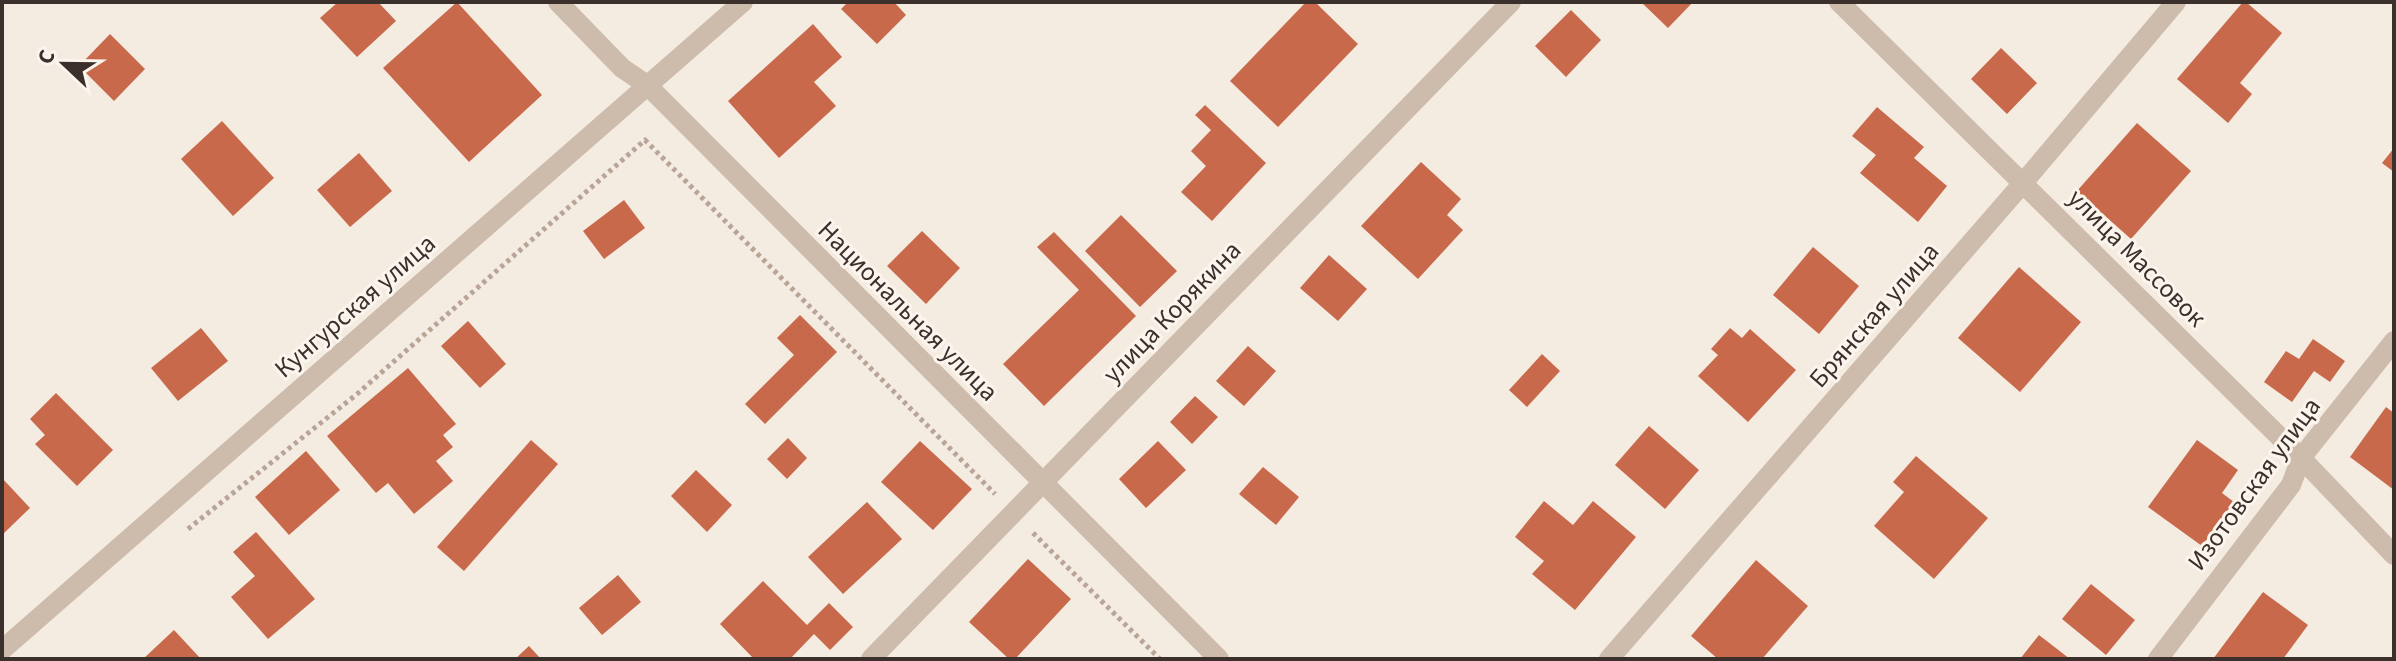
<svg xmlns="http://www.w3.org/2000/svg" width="2396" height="661" viewBox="0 0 2396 661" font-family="'Source Sans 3',sans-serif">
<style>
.building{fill:#c8694b}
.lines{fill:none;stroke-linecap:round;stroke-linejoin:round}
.path{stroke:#b9a596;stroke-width:5;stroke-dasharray:4 4;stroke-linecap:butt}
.minor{stroke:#cdbbac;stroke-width:20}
.labels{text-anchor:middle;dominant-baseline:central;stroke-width:6;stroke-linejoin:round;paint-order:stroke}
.street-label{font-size:26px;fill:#3b302b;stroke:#fbf5ee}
</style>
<rect width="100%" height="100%" fill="#f4ebe1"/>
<path class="building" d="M338 2H378L396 21 357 57 320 18Z
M457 2 542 95 469 162 383 68Z
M848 2H894L906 15 877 44 841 9Z
M1306 2H1315L1358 44 1278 127 1230 81Z
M1641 2H1693L1668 28Z
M2243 2H2246L2282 33 2240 83 2252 94 2228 123 2177 79Z
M1571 10 1601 40 1566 77 1535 46Z
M813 24 842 57 814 82 836 106 779 158 728 101Z
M110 34 145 69 114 101 79 66Z
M2001 48 2037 83 2007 114 1971 79Z
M1205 105 1266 163 1212 221 1181 192 1206 166 1191 151 1211 130 1195 115Z
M1877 107 1924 147 1914 158 1947 186 1918 222 1860 173 1876 155 1852 136Z
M222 121 274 178 233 216 181 159Z
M2137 123 2191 171 2131 239 2077 191Z
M2394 148V172L2382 163Z
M359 153 392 191 350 227 317 190Z
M1421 162 1461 199 1447 215 1463 230 1418 279 1361 226Z
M624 200 645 228 604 259 583 231Z
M1121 215 1177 271 1140 307 1085 251Z
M922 231 960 268 926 304 887 266Z
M1054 232 1136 316 1044 406 1003 364 1079 290 1037 247Z
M1813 247 1859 286 1819 334 1773 295Z
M1329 255 1367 289 1338 321 1300 288Z
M2019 267 2081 322 2020 392 1958 338Z
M800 315 837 352 765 424 745 404 794 355 777 338Z
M468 321 506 364 480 388 441 346Z
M201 328 228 361 178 401 151 368Z
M1730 328 1742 338 1750 329 1796 370 1748 422 1698 376 1718 355 1711 349Z
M2313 339 2345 361 2330 382 2314 371 2292 402 2264 382 2286 351 2299 359Z
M1248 346 1276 371 1244 406 1216 381Z
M1542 354 1560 371 1527 407 1509 390Z
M408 368 456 424 443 435 453 447 436 461 453 481 414 514 388 483 376 493 327 436Z
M56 393 113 450 77 486 35 444 45 435 30 419Z
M1195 396 1218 417 1192 444 1170 422Z
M2386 407 2394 413V490L2350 457Z
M1649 426 1699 470 1665 509 1615 465Z
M788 438 807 458 787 479 767 459Z
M531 440 558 464 464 571 437 547Z
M2197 440 2238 470 2222 493 2234 502 2202 546 2148 507Z
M920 441 972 489 933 530 881 482Z
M1158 441 1186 470 1146 508 1119 479Z
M306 451 340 490 289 535 255 497Z
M1916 456 1988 518 1934 579 1874 526 1904 492 1893 482Z
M1263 467 1299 497 1276 525 1239 494Z
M696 470 732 505 707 532 671 496Z
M2 478 30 508 2 535Z
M1544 501 1573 525 1593 501 1636 537 1575 610 1532 574 1544 561 1515 537Z
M867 502 902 539 843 594 808 557Z
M256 532 315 599 268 639 231 597 255 576 233 552Z
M1028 559 1071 599 1015 659H1009L969 622Z
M1756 560 1808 606 1762 659H1718L1691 636Z
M618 575 641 602 602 635 579 608Z
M763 581 807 625 829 603 853 627 830 650 814 634 790 659H754L720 624Z
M2091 584 2135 620 2106 655 2062 619Z
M2263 592 2308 625 2283 659H2213Z
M174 630 201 659H143Z
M2039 635 2070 659H2020Z
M529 646 541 659H515Z"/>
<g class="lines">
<path class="path" d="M188 529 357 394 645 140 995 494
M1033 533 1160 659"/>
<path class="minor" d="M558 2 622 68 647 85 1219 659
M1839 2 2301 458 2394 555
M2 650 743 2
M871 659 1511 2
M1609 659 2023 183 2176 2
M2158 659 2291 485 2301 458 2394 341"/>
</g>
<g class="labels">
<g class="street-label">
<text transform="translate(2137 258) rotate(45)">улица Массовок</text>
<text transform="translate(355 306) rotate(-41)">Кунгурская улица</text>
<text transform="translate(908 311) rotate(45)">Национальная улица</text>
<text transform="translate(1172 312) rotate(-46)">улица Корякина</text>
<text transform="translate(1874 315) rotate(-49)">Брянская улица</text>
<text transform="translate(2254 484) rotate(-54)">Изотовская улица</text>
</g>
</g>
<rect width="2396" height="661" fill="none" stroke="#3b302b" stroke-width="8"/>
<g transform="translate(64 64) rotate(292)" stroke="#fbf5ee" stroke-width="6" paint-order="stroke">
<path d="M0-6L14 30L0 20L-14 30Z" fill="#3b302b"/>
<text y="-12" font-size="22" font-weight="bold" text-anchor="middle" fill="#3b302b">С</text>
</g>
</svg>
